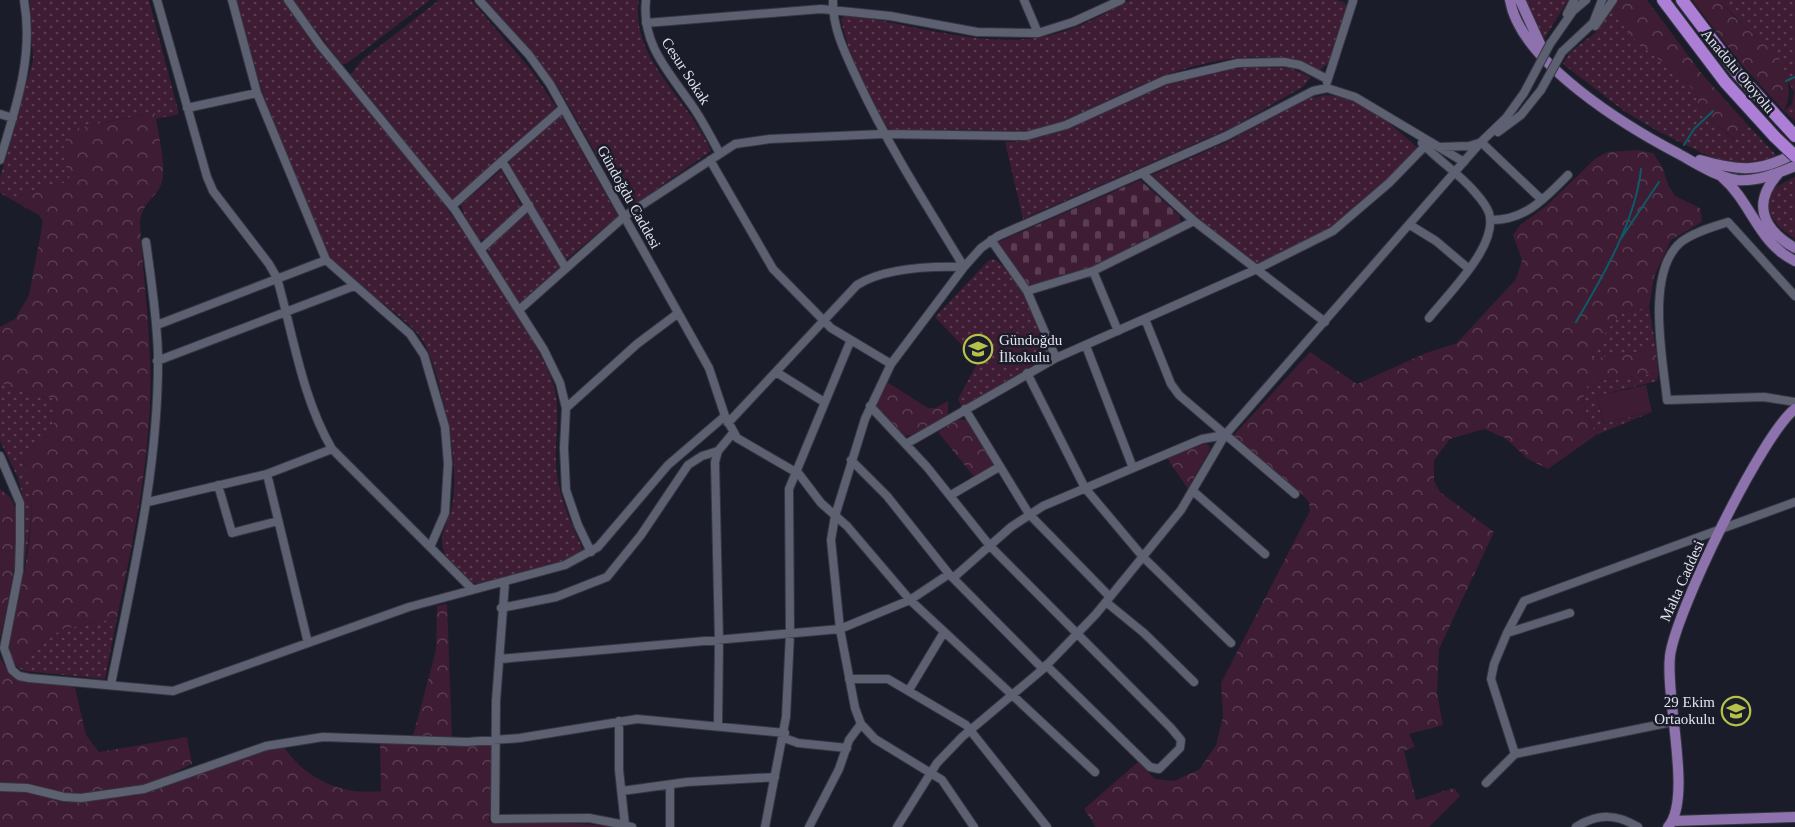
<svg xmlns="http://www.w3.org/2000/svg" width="1795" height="827" viewBox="0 0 1795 827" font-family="'Times New Roman',serif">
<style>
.grass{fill:url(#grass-dots)}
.forest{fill:url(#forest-crowns)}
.cemetery{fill:url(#cemetery-stones)}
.garden{fill:#3e1c33}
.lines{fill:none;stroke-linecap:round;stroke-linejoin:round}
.stream{stroke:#0c5c68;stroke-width:2}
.minor-casing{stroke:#353741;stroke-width:10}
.major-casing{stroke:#353741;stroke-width:12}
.highway-casing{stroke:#353741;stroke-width:14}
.minor{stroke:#5d6070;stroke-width:8}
.major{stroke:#8d72ad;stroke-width:10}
.highway{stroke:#ad7ed6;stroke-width:12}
.minor-bridge-casing{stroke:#353741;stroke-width:10;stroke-linecap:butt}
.highway-bridge-casing{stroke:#353741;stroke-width:14;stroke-linecap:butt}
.minor-bridge{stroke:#5d6070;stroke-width:8}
.highway-bridge{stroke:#ad7ed6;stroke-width:12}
.labels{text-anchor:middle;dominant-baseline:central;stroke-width:5;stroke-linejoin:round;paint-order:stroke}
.street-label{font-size:15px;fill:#e1e3ed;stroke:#1a1c29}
.poi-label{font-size:15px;fill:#e1e3ed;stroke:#1a1c29;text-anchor:start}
</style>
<defs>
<pattern id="grass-dots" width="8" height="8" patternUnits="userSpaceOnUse" patternTransform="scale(1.5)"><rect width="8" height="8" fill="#3e1c33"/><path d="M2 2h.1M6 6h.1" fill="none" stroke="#5a3d51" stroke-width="1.8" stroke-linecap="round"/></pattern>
<pattern id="forest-crowns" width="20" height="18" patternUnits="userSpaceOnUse" patternTransform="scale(1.5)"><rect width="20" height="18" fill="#3e1c33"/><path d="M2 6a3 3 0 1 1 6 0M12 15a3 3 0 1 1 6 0" fill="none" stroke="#5a3d51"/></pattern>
<pattern id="cemetery-stones" width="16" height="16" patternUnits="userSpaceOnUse" patternTransform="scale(1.5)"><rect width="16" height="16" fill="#3e1c33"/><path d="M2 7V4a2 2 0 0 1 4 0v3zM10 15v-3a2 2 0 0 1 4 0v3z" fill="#5a3d51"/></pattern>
</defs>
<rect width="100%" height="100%" fill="#1a1c29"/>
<path class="grass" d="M30 0H149L179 114 156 119 154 112 73 129 65 165 72 181 23 194 14 201 0 193V178L33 60Z
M236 0H284C307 42 351 87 382 124 442 199 504 283 547 368 566 407 552 435 557 475 561 502 573 527 584 552 562 563 496 587 472 583 462 573 447 563 443 549 438 533 450 520 452 506 457 481 453 448 448 424 443 400 433 351 418 334 391 303 349 287 327 252L267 108Z
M293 0H430L346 64H342Z
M439 0H471L532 71 557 108 452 200 351 74 362 60Z
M486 0H639C629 59 691 100 711 151L638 202 625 204 559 89 527 46Z
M1130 0H1336L1344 2 1347 6 1328 63 1320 70C1252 40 1175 68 1113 98 1085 111 1059 126 1028 132 1014 135 1000 131 987 130 955 129 923 131 890 130 867 107 848 52 841 19L846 15C913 23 988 52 1055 34 1081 28 1106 12 1130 0Z
M1525 0H1568L1543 41Z
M1719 0H1795V121L1784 111 1792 104 1794 92 1767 43 1749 31Z
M1614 5C1623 43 1670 61 1693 90 1698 96 1697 106 1702 111 1710 122 1724 130 1734 139L1748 125 1777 156 1748 165 1719 161 1661 133 1624 111 1563 64 1570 52 1595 33Z
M1249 67 1290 68 1311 77 1303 87 1231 128 1023 219 1005 142C1059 142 1105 108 1153 89 1184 77 1217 71 1249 67Z
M1325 95C1360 96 1393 125 1418 148L1395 174 1331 228 1258 267 1192 213 1152 175 1231 140 1306 99Z
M561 115 618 216 565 261 508 166 510 160Z
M501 170 522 207 486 239 479 240 465 217 461 205Z
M1795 177V239L1780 228 1766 209 1770 190Z
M528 213 560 267 524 301 517 303 487 249Z
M994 259C1015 271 1046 332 1049 356L962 407 958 399 978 362 935 317 989 260Z
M1649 307 1656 349 1590 359 1596 345 1621 313Z
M1658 373 1657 381 1597 396 1603 423 1652 412 1596 435C1588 416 1576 400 1590 382Z
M0 383 27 394 52 398C63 429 43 441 23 462 38 496 30 530 24 565L25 505 18 478 0 441Z
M117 618 105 679 24 671 17 667 51 636 63 629Z"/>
<path class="forest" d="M1617 0H1647L1702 74 1748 125 1735 139C1724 130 1711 122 1702 112 1697 106 1698 96 1693 90 1670 60 1623 45 1614 5Z
M1692 0H1719C1728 10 1738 21 1748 30 1754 35 1762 38 1768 43 1785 61 1795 91 1784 111L1741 64Z
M155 112C157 129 167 166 162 182 157 198 143 200 140 222 142 266 148 310 150 355 154 444 135 532 117 618L63 629 51 636 17 667 13 663 9 649C16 593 46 515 23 462 43 441 63 429 52 398L27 394 0 383V327L15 319 29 295 43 222 39 215 14 201 23 194 71 181C63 161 58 145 73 129Z
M1637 150 1653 153 1663 168 1668 185 1675 196 1700 208 1702 222 1671 240 1654 277 1649 307 1621 313 1596 345 1590 359 1656 349 1658 373 1590 382C1576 400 1588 417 1596 435L1548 469 1528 459 1505 438 1484 429 1450 439 1434 460V481L1440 492 1494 532 1439 649 1437 693 1443 725 1409 734 1415 747 1404 751 1416 800 1454 788 1460 796 1429 827H1096L1084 809 1138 762 1155 779 1174 781 1200 769 1216 745 1223 717 1221 683 1310 511 1309 502 1300 492 1232 437 1310 352 1357 384 1426 353 1457 343 1516 279 1522 260 1513 235 1520 225 1546 206 1596 158 1608 152Z
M887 382 928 408H935L948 401V415L912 435 904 436 875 407Z
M958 419 966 420 994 463V466L975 478 938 432Z
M1204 444 1209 445 1210 449 1188 489 1167 458Z
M0 489C7 494 13 499 15 507 22 545 8 601 0 639Z
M447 604 452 737 413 736 436 650 437 606Z
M0 657C18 697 41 677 75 688L86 735 99 752 187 737 192 764 145 786 78 795 0 784Z
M380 742 494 743 489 823H568L621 827H0V790L24 791 60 800 134 796 255 754 284 747C305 779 343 796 381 791Z"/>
<path class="cemetery" d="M1140 180 1180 216 1179 226 1091 268 1028 287 998 242Z"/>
<path class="garden" d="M1646 385 1652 412 1603 423 1597 396Z"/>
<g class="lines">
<path class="stream" d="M1786 81 1795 77
M1684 145 1694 129 1713 111
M1620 240 1659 182
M1576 322C1602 278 1636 220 1641 169"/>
<g class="minor-casing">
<path id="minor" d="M157 0 207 177 213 191 269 264 277 278C293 334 302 398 332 449L472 589
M232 0 257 93 326 260 410 334 424 355 445 427 448 464 445 513 431 545
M288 0 320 45 455 210 544 350 560 383 566 408 564 448 566 490 578 525 591 552
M479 0 529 55 550 84 709 368 725 416 737 438 799 474 821 503 847 526 910 600 1095 772
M646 0C641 43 668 71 691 104 702 119 710 136 719 152
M833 0C832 29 847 57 859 83 889 147 927 206 964 267
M1567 14 1574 0
M646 23 821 9 890 16 977 32 1038 33 1024 0
M1595 26 1613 0
M1038 33 1073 22 1121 0
M1550 44 1573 11 1586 0
M1562 52 1593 23 1602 0
M1327 82 1353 1
M187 108 257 93
M563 108 502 161 565 267
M0 114 13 118
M1498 132 1521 115 1541 90
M1481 142 1542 200
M1422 143C1438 160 1458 173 1473 190 1479 197 1486 204 1489 213 1499 245 1448 294 1429 318
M1439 147 1469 146 1479 143
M0 160C16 107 34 56 24 0
M710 160 773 269 831 328 891 364
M1142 173 1194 221 1325 322
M452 206 502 161
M1490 220C1525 221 1545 198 1568 175
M1410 225 1436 241 1469 269
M991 240 1027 291 1056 358
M481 249 529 205
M1093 271 1118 331
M1027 291 1093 271 1194 221
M1795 296 1728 222C1713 227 1694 232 1681 242 1645 272 1663 360 1667 400L1764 397 1795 402
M519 310 625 216 735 144 770 139 883 134 1026 136 1066 125 1165 80 1238 63 1284 62 1300 65 1327 79
M1145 319 1171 384 1179 395 1295 494
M157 325 326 260
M1086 346 1133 468
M157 361 354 286
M776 372 824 402
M1027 373 1085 488 1143 557 1231 643
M870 406 927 467 990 546 1171 728 1181 740 1180 748 1159 769 1150 767 1046 665
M566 408 637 344 677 314
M965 409 1029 514 1110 597
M728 423 857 285C886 267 931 266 964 267
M906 444 1056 358 1257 269 1333 231 1389 183 1425 146
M0 456 20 503V540L19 571 4 648 12 670 19 676 29 678 173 691 409 607 565 565 598 547 668 465 725 416
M851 460 887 496 949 574 1043 669
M267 474 308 643
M218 485 232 533 278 521
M1193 491 1265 554
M951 495 999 467
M148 502 267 474 332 449
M953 578 1011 527 1043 506 1202 439 1225 435
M505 582 496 701 495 819 589 818 625 825
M1106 602 1144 633 1194 682
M501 608 556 597 607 577 641 535 688 465 702 456 718 451
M1507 633 1570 613
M500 659 840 629 910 600 949 574
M849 679H888L966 725 1047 827
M111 684C133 575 159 467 158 355 157 317 151 279 146 242
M909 690 944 632
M619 721V770L625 825 632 827
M718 725 719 641 715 462 718 451 733 433
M784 738 798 743 847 748
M1515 754 1491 679 1494 664 1507 633 1524 601 1795 502
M1486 783 1515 754 1672 722
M670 785V827
M0 787 27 788 64 797 81 798 144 789 266 746 323 737 467 742 520 738 637 719 785 733
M622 791 687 782 775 777
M765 827 786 717 790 634 789 489 850 342
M809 827 839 769 849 740 861 724
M897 827 937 763 962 737 1043 669 1096 614 1181 510 1225 435 1481 142 1506 118 1524 93
M974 827 942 780 875 739 861 724 855 708 840 629 831 540 835 516 865 419 891 364 964 267 981 248 998 236 1226 136 1313 91 1327 88 1355 97 1464 162
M1576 827C1598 813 1617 814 1638 827"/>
</g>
<g class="major-casing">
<path id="major" d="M1510 0C1520 62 1627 127 1679 154 1697 164 1717 177 1737 180 1757 182 1778 173 1795 166
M1520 0 1541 46
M1700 160C1738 171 1760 173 1795 153
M1778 174C1752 203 1762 229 1795 248
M1722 177C1752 203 1758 243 1795 261
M1673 821 1795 817
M1668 827C1693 798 1665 700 1670 656 1675 613 1762 434 1795 409"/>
</g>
<g class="highway-casing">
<path id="highway" d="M1663 0 1725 82 1775 137
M1682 0 1738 74 1795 136"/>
</g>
<use href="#minor" class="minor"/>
<use href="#major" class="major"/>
<use href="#highway" class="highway"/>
<g class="minor-bridge-casing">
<path id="minor-bridge" d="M1541 90 1562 52
M1524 93 1550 44"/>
</g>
<g class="highway-bridge-casing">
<path id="highway-bridge" d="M1775 137 1795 156"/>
</g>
<use href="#minor-bridge" class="minor-bridge"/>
<use href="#highway-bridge" class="highway-bridge"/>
</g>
<defs>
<g id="school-ring" transform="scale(1.5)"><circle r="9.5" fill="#1a1c29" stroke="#b4c24a" stroke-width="1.5"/><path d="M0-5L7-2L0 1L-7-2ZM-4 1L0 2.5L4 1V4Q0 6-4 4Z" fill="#b4c24a"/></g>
</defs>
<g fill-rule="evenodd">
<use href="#school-ring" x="978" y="349"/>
<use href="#school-ring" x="1736" y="711"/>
</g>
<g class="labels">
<g class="street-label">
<text transform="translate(686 71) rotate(57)">Cesur Sokak</text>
<text transform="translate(1738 71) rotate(50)">Anadolu Otoyolu</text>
<text transform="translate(629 197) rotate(61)">Gündoğdu Caddesi</text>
<text transform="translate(1682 581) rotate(-66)">Malta Caddesi</text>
</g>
<g class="poi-label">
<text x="999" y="340">Gündoğdu<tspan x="999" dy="17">İlkokulu</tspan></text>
<text x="1715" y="702" text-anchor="end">29 Ekim<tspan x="1715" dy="17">Ortaokulu</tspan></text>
</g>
</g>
</svg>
